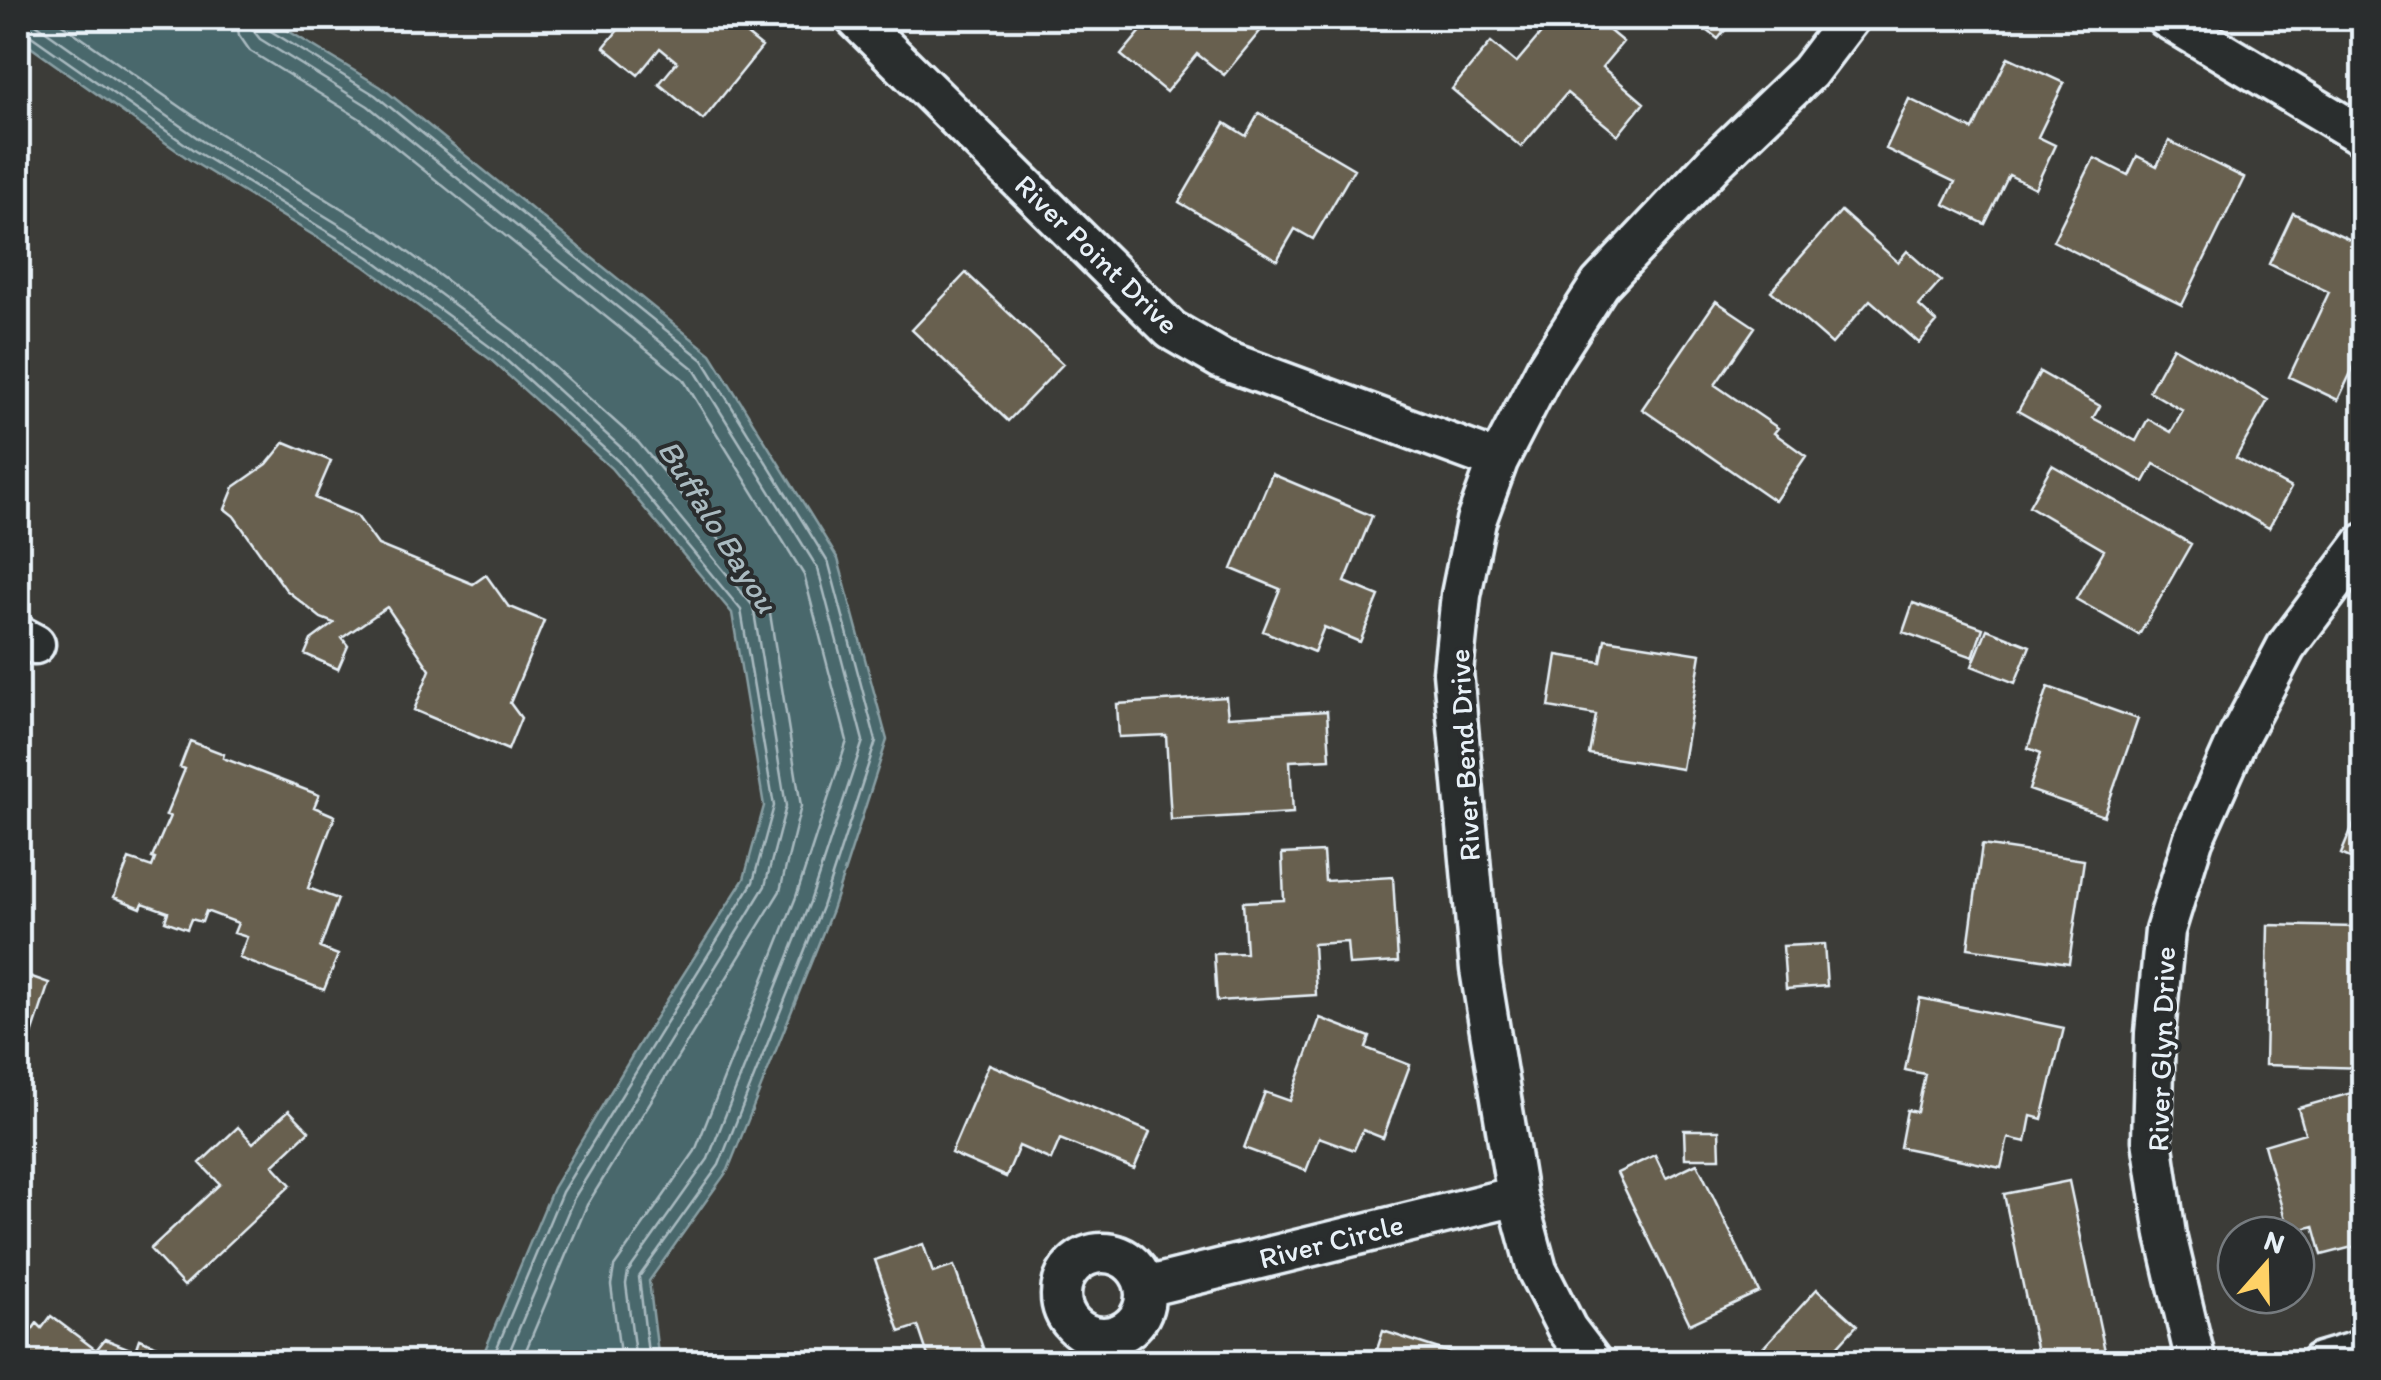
<svg xmlns="http://www.w3.org/2000/svg" width="2381" height="1380" viewBox="0 0 2381 1380" font-family="Itim,sans-serif">
<style>
.water{fill:#4a686c;stroke:#899fa4;stroke-width:2.5}
.lines{fill:none;stroke-linecap:round;stroke-linejoin:round}
.shore{stroke:#a9bac0;stroke-width:2.5}
.building{fill:#676050;stroke:#e8f1f8;stroke-width:2.5}
.minor-casing{stroke:#e8f1f8;stroke-width:45}
.minor{stroke:#2a2d2e;stroke-width:38}
.labels{text-anchor:middle;dominant-baseline:central;stroke-width:8;stroke-linejoin:round;paint-order:stroke}
.street-label{font-size:30px;fill:#e8f1f8;stroke:#2a2d2e}
.water-label{font-size:32px;font-style:italic;fill:#a9bac0;stroke:#2a2d2e}
</style>
<rect width="100%" height="100%" fill="#3c3c38"/>
<filter id="ink" filterUnits="userSpaceOnUse"><feTurbulence type="fractalNoise" baseFrequency=".01" numOctaves="2"/><feDisplacementMap in="SourceGraphic" scale="20" xChannelSelector="R" yChannelSelector="G"/><feConvolveMatrix kernelMatrix="1 2 1 2 8 2 1 2 1" color-interpolation-filters="sRGB"/></filter>
<g filter="url(#ink)">
<path class="water" d="M18 18H267L381 87 711 354 838 559 887 740 832 910 728 1170 649 1281 659 1362H480L553 1188 641 1041 744 879 764 806 732 613 611 468 491 360 364 266 190 160 18 38Z"/>
<g class="lines">
<path class="shore" d="M18 18 33 22 202 141 376 247 505 342 627 453 753 606 786 806 765 886 574 1198 505 1362
M53 18 211 128 385 235 514 331 638 442 760 588 768 601 801 806 780 891 587 1205 521 1362
M236 18 239 35 250 51 359 118 683 379 804 575 847 741 796 897 695 1151 614 1267 611 1285 621 1362
M251 18 252 29 260 39 368 106 694 369 818 569 863 741 810 902 708 1159 628 1272 626 1284 636 1362
M264 18 269 30 375 95 703 360 829 564 876 741 822 907 719 1165 639 1277 649 1362
M18 31 27 33 195 151 369 257 497 352 618 461 741 610 774 806 753 882 562 1192 491 1362"/>
</g>
<path class="building" d="M628 18H726L762 47 703 120 659 84 677 62 660 48 638 75 604 47Z
M1152 18H1271L1224 75 1197 54 1166 92 1121 55Z
M1529 18H1594L1623 42 1602 67 1644 103 1618 135 1567 93 1521 147 1452 89 1491 42 1516 63 1544 30Z
M1692 18H1735L1718 39Z
M2008 57 2064 83 2038 137 2055 145 2035 188 2009 175 1985 224 1944 204 1955 182 1886 149 1909 99 1973 130Z
M1259 113 1354 169 1313 239 1295 229 1277 260 1179 202 1225 123 1246 136Z
M2169 141 2244 178 2182 305 2053 241 2094 158 2128 175 2137 156 2157 166Z
M1841 211 1898 262 1907 251 1941 281 1919 306 1937 322 1919 343 1870 300 1832 344 1771 291Z
M2293 213 2364 246V345L2338 400 2289 377 2329 292 2269 264Z
M966 273 1063 364 1008 421 912 330Z
M1716 301 1755 327 1715 385 1778 428 1774 433 1806 456 1775 501 1642 409Z
M2173 347 2268 400 2236 458 2291 488 2269 528 2154 464 2144 482 2018 411 2040 372 2100 406 2093 418 2136 441 2148 419 2171 432 2183 411 2149 391Z
M285 442 331 461 315 498 357 516 378 545 473 584 486 575 508 606 544 621 510 703 521 718 508 750 414 710 430 670 387 607 342 638 348 646 338 669 305 654 311 640 334 623 321 618 286 590 234 516 225 509 234 487 267 464Z
M2052 465 2191 544 2139 635 2076 599 2104 550 2029 506Z
M1272 474 1372 516 1345 582 1379 596 1360 642 1324 627 1314 652 1263 631 1280 589 1232 569Z
M1913 603 1983 628 1973 657 1903 632Z
M1987 629 2030 646 2015 683 1972 666Z
M1605 639 1701 654 1682 769 1589 754 1596 715 1549 707 1557 655 1601 662Z
M2048 687 2138 719 2104 816 2029 790 2041 753 2028 748Z
M1226 697 1228 717 1327 711 1330 759 1290 761 1293 813 1171 820 1166 735 1119 737 1117 704Z
M190 741 224 754 223 758 319 795 314 807 335 816 308 888 338 899 320 948 338 955 324 990 239 958 247 937 234 933 238 923 206 911 202 922 191 919 187 929 165 921 168 912 143 903 141 908 114 897 129 859 152 867 155 859 152 858 170 816 166 815 185 769 180 767Z
M2364 799V864L2341 854Z
M1982 845 2084 860 2069 963 1968 948Z
M1323 852 1325 881 1393 877 1398 962 1349 965 1347 942 1313 944 1316 995 1217 1001 1214 954 1246 953 1243 902 1284 900 1282 854Z
M2268 925 2356 927 2355 954H2364V1068L2265 1065Z
M1824 944 1827 986 1786 989 1783 946Z
M18 972 49 983 29 1044 18 1040Z
M1920 998 2064 1028 2042 1119 2031 1116 2026 1142 2008 1138 2001 1168 1900 1147 1907 1110 1917 1112 1925 1074 1905 1070Z
M1320 1018 1370 1037 1366 1048 1410 1065 1383 1138 1363 1130 1354 1150 1319 1137 1306 1171 1244 1148 1265 1092 1290 1101Z
M989 1064 1150 1132 1134 1169 1060 1139 1051 1160 1019 1146 1006 1177 951 1153Z
M2351 1093 2364 1136V1244L2322 1255 2314 1226 2289 1233 2264 1145 2305 1133 2298 1108Z
M289 1110 309 1131 273 1165 291 1185 184 1286 150 1249 220 1184 200 1163 238 1127 253 1143Z
M1684 1130H1719L1720 1158H1685Z
M1655 1155 1666 1178 1697 1163 1759 1292 1690 1324 1617 1173Z
M2069 1181 2105 1351 2039 1362 2004 1194Z
M923 1244 933 1273 954 1266 988 1362H930L918 1326 900 1332 875 1260Z
M1817 1289 1857 1325 1837 1347 1854 1362H1750Z
M51 1316 96 1350 105 1339 135 1351 139 1339 200 1362H18V1350L37 1323 42 1328Z
M1383 1331 1479 1362H1373Z
M1894 1351 1906 1362H1883Z"/>
<g class="lines">
<g class="minor-casing">
<path id="minor" d="M855 18 1171 330 1221 359 1498 461
M2166 18 2364 137
M18 635 35 644
M1061 1295a42 42 0 1 1 84 0a42 42 0 1 1-84 0Z
M1145 1287 1517 1196
M1592 1362 1567 1329 1537 1270 1517 1196 1480 969 1453 672 1461 595 1476 521 1498 461 1546 368 1600 284 1715 162 1809 72 1850 18
M2196 1362 2166 1235 2152 1140 2155 1033 2165 931 2193 840 2239 736 2286 647 2364 543
M2320 1362 2364 1349"/>
</g>
<use href="#minor" class="minor"/>
</g>
</g>
<g class="labels">
<g class="street-label">
<text transform="translate(1097 254) rotate(44)">River Point Drive</text>
<text transform="translate(1464 755) rotate(-93)">River Bend Drive</text>
<text transform="translate(2161 1049) rotate(-88)">River Glyn Drive</text>
<text transform="translate(1331 1241) rotate(-14)">River Circle</text>
</g>
<g class="water-label">
<text transform="translate(718 526) rotate(58)">Buffalo Bayou</text>
</g>
</g>
<rect width="2381" height="1380" fill="none" stroke="#2a2d2e" stroke-width="60"/>
<rect x="30" y="30" width="2321" height="1320" fill="none" stroke="#e8f1f8" stroke-width="4" filter="url(#ink)"/>
<g transform="translate(2266 1265) rotate(20)"><circle r="48" fill="#2a2d2e" stroke="#767b7f" stroke-width="2.5"/>
<path d="M0-8L18 38L0 25L-18 38Z" fill="#ffd166"/>
<text y="-15" font-size="28" font-weight="bold" text-anchor="middle" fill="#e8f1f8">N</text>
</g>
</svg>
